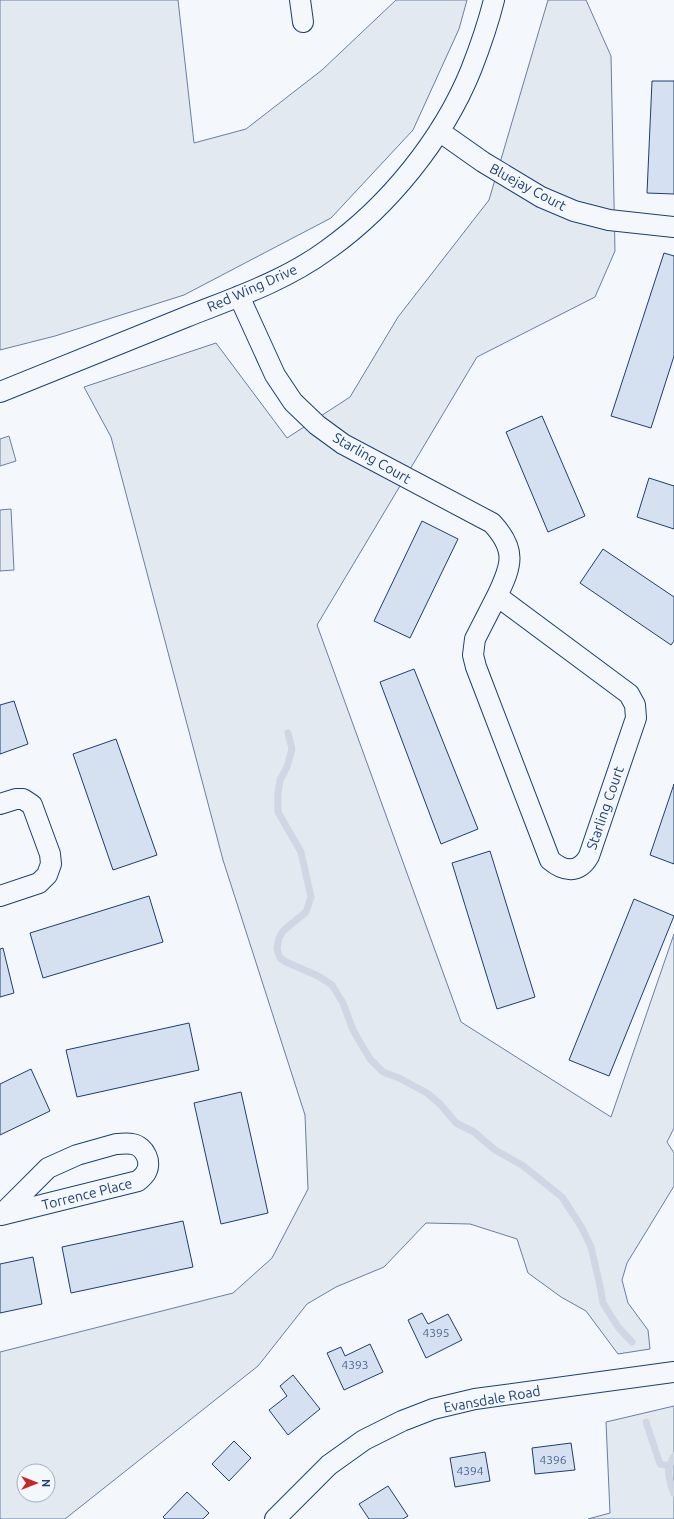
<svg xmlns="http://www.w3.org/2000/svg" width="674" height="1519" viewBox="0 0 674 1519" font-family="Ubuntu,sans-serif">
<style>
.green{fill:#e3e9f0;stroke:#687fa3;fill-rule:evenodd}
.parking{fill:#e3e8f0;stroke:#687fa3}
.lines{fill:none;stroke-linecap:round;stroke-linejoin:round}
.stream{stroke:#cfd7e4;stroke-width:7}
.building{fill:#d5e0f0;stroke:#1d3f73}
.minor-casing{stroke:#1d3f73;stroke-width:22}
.minor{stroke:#f4f7fb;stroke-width:20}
.labels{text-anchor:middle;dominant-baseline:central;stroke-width:3;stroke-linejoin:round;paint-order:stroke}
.number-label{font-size:12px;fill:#4b6792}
.street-label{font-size:14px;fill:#1d3f73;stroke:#f4f7fb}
</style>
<rect width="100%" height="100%" fill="#f4f7fb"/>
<path class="green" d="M0 0H178L194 143 246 129 322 70 396 0H467L459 29 413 130 331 218 184 295 55 336 0 350Z
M548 0H586L611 56 615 251 595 297 477 357 317 625 461 1022 611 1117 674 934V1128L667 1142 674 1153V1186L627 1263 622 1280 628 1303 648 1330 650 1349 618 1354 586 1311 561 1297 528 1273 517 1239 470 1224 426 1223 384 1267 336 1287 307 1304 258 1366 65 1519H0V1352L233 1293 272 1258 308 1189 305 1115 223 860 111 437 84 387 216 343 287 438 350 397 398 317 489 200ZM24 1471H48V1495H24Z
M11 509 14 570 0 571V510Z
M674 1406V1519H588L610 1513 606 1422Z"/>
<path class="parking" d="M9 436 16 461 0 466V439Z"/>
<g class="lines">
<path class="stream" d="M288 733 292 749 287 767 280 780 278 794V812L301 852 311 897 306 912 283 931 279 938 277 949 280 958 286 962 318 976 332 985 343 1003 353 1030 370 1059 383 1072 399 1078 427 1093 441 1105 456 1123 474 1132 495 1150 522 1165 562 1197 582 1228 591 1247 600 1286 603 1303 618 1327 632 1342
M646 1422 660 1464 669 1466
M674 1456C665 1472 669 1478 674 1494"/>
</g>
<path class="building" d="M652 81H674V194L647 193Z
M664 253 674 256V356L651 428 611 416Z
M542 416 585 516 548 532 506 432Z
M649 478 674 486V529L637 517Z
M422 521 458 539 410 638 374 621Z
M603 549 674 597V641L671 645 580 583Z
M414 669 478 829 441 844 380 682Z
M14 701 28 744 0 754V705Z
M116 739 157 855 113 870 73 754Z
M674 784V864L650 855Z
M490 851 535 997 497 1009 452 863Z
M149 896 163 942 43 978 30 933Z
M634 899 674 916 609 1076 569 1060Z
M3 948 14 993 0 997V949Z
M189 1023 199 1070 77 1097 66 1050Z
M31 1069 50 1111 0 1135V1084Z
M241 1092 268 1213 221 1224 194 1103Z
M183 1221 193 1267 71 1293 62 1247Z
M33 1257 42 1304 0 1313V1264Z
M422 1313 428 1324 448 1314 462 1340 426 1358 408 1320Z
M370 1344 383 1372 344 1390 327 1353 341 1347 345 1356Z
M293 1375 320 1409 288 1435 269 1410 287 1396 280 1386Z
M234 1441 251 1458 229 1481 212 1464Z
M571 1443 575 1470 535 1474 532 1448Z
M485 1452 490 1481 455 1487 450 1458Z
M388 1486 408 1516 403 1519H369L359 1504Z
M187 1492 209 1513 203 1519H165L163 1517Z"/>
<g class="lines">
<g class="minor-casing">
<path id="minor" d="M300 0 303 22
M439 131 483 162 541 197 574 211 609 220 674 227
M239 296 275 375 293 402 317 425 343 444 492 523C517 550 512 565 497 596
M0 392C62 367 124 342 186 317 234 298 285 281 327 250 388 207 443 139 471 70 480 47 488 24 494 0
M497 596 629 694 635 705 636 718 589 856C579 874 564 872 550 860L476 667 473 655 475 639Z
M0 804 16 799H23L32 805 50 854 51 864 47 875 39 883 0 896
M116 1144C121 1144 127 1143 132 1144 145 1146 153 1163 145 1174 143 1177 140 1179 138 1181L1 1215 48 1168 77 1155Z
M275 1519 329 1465 364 1440 402 1421 433 1409 475 1399 674 1372"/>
</g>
<use href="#minor" class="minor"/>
</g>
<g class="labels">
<g class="number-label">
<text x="436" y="1332">4395</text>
<text x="355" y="1364">4393</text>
<text x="553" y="1459">4396</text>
<text x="470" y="1470">4394</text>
</g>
<g class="street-label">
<text transform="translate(528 187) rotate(28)">Bluejay Court</text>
<text transform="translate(252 288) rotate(-24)">Red Wing Drive</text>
<text transform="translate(372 458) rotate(30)">Starling Court</text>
<text transform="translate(605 808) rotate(-71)">Starling Court</text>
<text transform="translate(87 1194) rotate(-14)">Torrence Place</text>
<text transform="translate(492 1399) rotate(-10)">Evansdale Road</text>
</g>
</g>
<g transform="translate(36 1483) rotate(90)"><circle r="19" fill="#f4f7fb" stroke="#9eadc5"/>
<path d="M0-3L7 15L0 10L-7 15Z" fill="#c62828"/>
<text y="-6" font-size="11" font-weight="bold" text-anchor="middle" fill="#1d3f73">N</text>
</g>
</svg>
